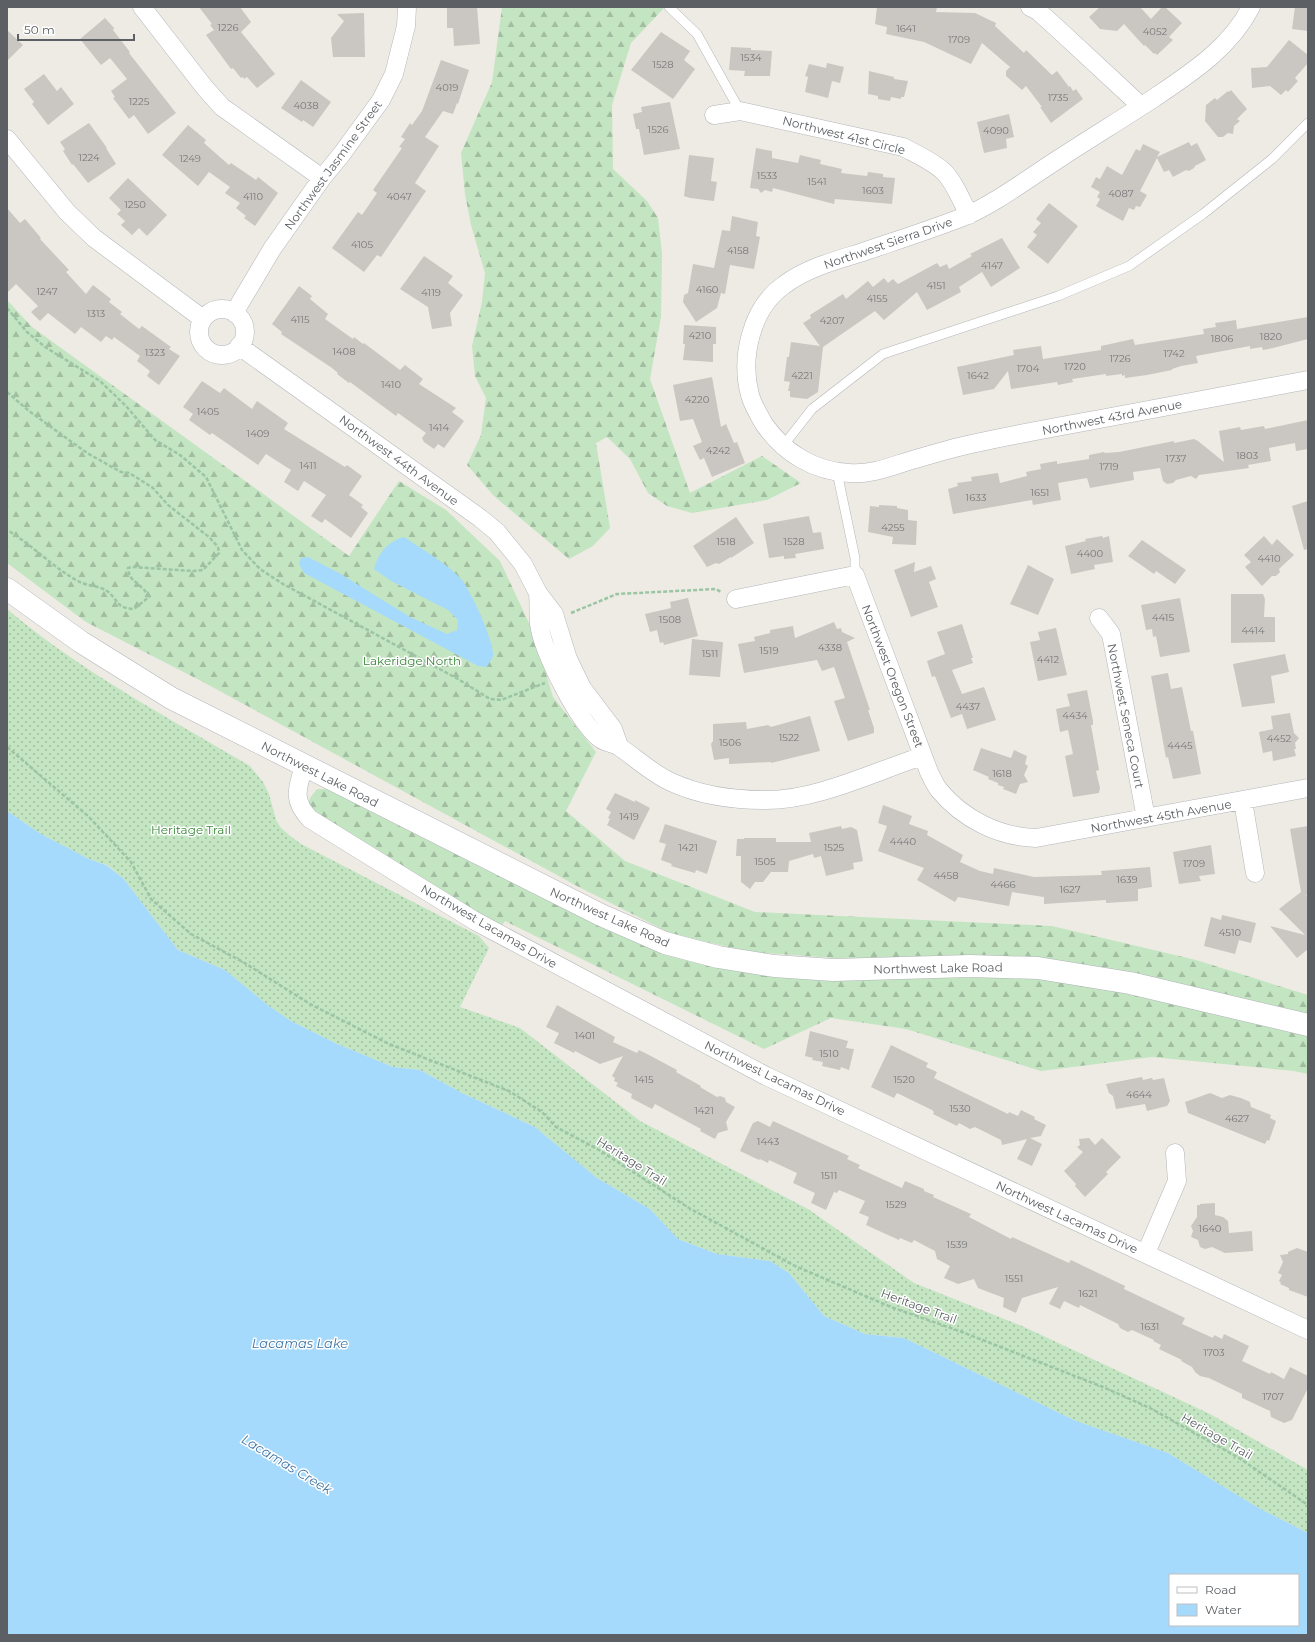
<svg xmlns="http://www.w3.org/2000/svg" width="1315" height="1642" viewBox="0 0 1315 1642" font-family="Montserrat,sans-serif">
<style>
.grass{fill:url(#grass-dots)}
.forest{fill:url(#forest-firs)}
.water{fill:#a6dafc;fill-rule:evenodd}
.building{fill:#cac6c1}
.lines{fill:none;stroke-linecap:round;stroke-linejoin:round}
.service-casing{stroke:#b2b5b9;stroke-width:10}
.minor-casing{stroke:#b2b5b9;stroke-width:19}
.secondary-casing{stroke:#b1b4b9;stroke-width:23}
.path{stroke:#9bc5a5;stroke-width:2.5;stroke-dasharray:4 2;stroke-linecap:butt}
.service{stroke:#fff;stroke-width:9}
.minor{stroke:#fff;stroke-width:18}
.secondary{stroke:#fff;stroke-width:22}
.labels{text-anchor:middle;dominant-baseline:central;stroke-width:3;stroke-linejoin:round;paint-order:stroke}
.number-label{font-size:10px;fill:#787a7b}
.street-label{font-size:12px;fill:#5c6064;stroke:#fff}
.park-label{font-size:12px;fill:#398639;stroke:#fff}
.water-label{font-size:13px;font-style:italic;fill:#4175a5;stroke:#fff}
</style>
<defs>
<pattern id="grass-dots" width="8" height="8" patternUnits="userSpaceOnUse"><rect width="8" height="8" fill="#c3e5c1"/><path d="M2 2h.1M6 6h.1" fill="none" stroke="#a2bda0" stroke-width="1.8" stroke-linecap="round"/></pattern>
<pattern id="forest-firs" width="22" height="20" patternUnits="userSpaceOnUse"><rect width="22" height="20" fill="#c3e5c1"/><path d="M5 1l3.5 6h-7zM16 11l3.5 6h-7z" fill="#a2bda0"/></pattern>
</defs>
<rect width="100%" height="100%" fill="#eeebe4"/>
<path class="grass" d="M7 609C80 671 167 717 250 766L263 782 269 794 276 820 281 828 289 835 301 844 479 936 489 948 460 1007 520 1028 640 1121 808 1209 914 1283 1022 1326 1210 1414 1308 1470V1533L1257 1507 1168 1453 1076 1421 904 1338 865 1334 824 1316 789 1273 770 1261 717 1254 678 1239 650 1209 597 1178 535 1127 462 1093 420 1070 393 1067 335 1043 291 1021 269 1006 225 970 178 950 123 878 107 865 89 859 41 834 7 811Z"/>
<path class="forest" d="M502 7H665L631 43 612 105 613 169 647 201 658 218 662 253 661 317 650 379 690 493 762 456 801 483 767 500 692 513 667 506 648 493 630 459 607 437 596 443 610 528 593 546 569 559 494 496 467 465 481 435 486 398 475 376 472 346 482 302 485 273 471 225 465 194 461 153 492 82Z
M7 300 32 327 349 556 399 481 446 510 500 561 535 636 553 697 596 752 566 811 625 861 755 912 1052 926 1196 960 1308 995V1017L1051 962 834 958 752 952 674 935 577 886 205 683 86 622 7 563Z
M317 789H331L708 965 1011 970 1308 1031V1074L1294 1071 1152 1057 1041 1071 906 1029 831 1018 764 1049 505 921 498 932 307 809 310 798Z"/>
<path class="water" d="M404 537C423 550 445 562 461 579 470 589 495 643 493 656 492 659 488 664 487 667L478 666 304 573 299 564 301 558 308 557 339 573 410 617 447 634 457 630 458 620 448 610 391 581 374 569C378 553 388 541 404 537Z
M7 811 41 834 89 859 106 865 123 878 178 950 225 970 269 1006 291 1021 335 1043 393 1067 420 1070 462 1093 535 1127 597 1178 650 1209 678 1239 717 1254 770 1261 789 1273 824 1316 865 1334 904 1338 1076 1421 1168 1453 1257 1507 1308 1533V1635H7ZM1170 1575H1298V1625H1170Z"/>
<path class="building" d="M199 7H240L251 22 241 32 275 74 257 88 247 77 244 79 243 77 241 78 233 68 231 69 206 35 214 30 210 25 212 24Z
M447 7H477L480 44 454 46 453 28H447Z
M877 7H937L936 12 975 13 996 23 995 26 1024 53 1026 50 1052 75 1057 71 1069 87 1070 86 1073 91 1076 89 1083 99 1051 123 1040 107H1042L1026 86 1022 90 1006 76V71L1010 67 982 43 971 64 924 42 886 34 887 27 875 24Z
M1100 7H1140L1151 19 1162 7H1165L1182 23 1169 37 1173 40 1157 55 1155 53 1154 54 1145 45 1144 46 1124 24 1117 31 1100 29 1089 17Z
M1295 7H1308V31L1292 29Z
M364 13 365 57H333L331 38 344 21 337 14Z
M105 18 114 28 113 30 130 52 129 53 176 113 148 134 134 115 129 119 113 98 115 97 111 91 127 79 110 58 101 65 80 39Z
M7 30 23 45 7 61Z
M661 32 690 51 684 60 695 69 673 99 631 70Z
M1289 40 1308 55V63L1295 78 1298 81 1288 92 1286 90 1281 95 1270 86 1252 88 1251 68 1267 67Z
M731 47 751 48V50L772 51 770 76H744L745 71 729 70Z
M441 60 469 70 458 104 457 103 453 114 443 111 425 137 439 146 415 183 426 191 381 257 377 255 364 272 332 248 358 212 362 215 377 193 373 190 402 148 399 147 405 139 401 137 410 123 412 125 422 111Z
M827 63 844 67 840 83 832 81 828 98 805 92 808 77 805 76 809 64 826 68Z
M869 71 894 77V79L908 81 904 97H901V99L891 97 890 101 878 99V96L868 94Z
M44 74 57 91 61 87 74 104 48 125 32 104 34 102 24 89Z
M301 80 331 102 313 127 303 120 302 122 281 108Z
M1231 90 1247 109 1237 119 1240 121 1234 126 1233 134 1228 133 1223 137H1218L1205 121 1206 105 1215 98 1217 100 1228 91 1229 92Z
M670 102 680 149 644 155 639 129H636L633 114 642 112 641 107Z
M1009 114 1014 137 1006 139 1007 148 984 153 977 122Z
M89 123 107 148H106L116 164 88 183 73 164 72 165 63 151 65 149 60 142Z
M188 125 206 140 204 143 229 165 231 163 256 180 258 177 278 193 255 226 244 218 246 216 236 208 240 203 225 193 230 187 209 172 198 186 162 155Z
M1189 142 1191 146 1197 143 1206 160 1195 166 1194 168 1189 171 1186 170 1173 177 1169 170 1164 172 1157 158 1140 191 1147 195 1140 207 1136 206 1134 210 1129 208 1123 221 1096 206 1100 199 1097 197 1100 192 1091 187 1096 177 1100 179 1107 166 1122 175 1136 149 1140 151 1143 144 1160 152 1157 157Z
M756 148 772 151V158L798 163 800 155 821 160 820 164 842 169 841 173 867 176 868 172 883 174V177L895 178 892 204 835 199 834 204 773 188 772 192 765 190 761 193 758 189 750 188Z
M689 155 714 158 711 181 717 182 714 201 690 198 684 196Z
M128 178 167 215 147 236 139 228 132 235 121 225 125 221 117 214 121 210 109 198Z
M1049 203 1078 226 1048 264 1027 247 1037 235 1033 232 1041 223 1036 219Z
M7 208 20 223 25 219 41 238 40 239 69 270 66 272 86 294 93 285 111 299 109 302 122 312 120 314 139 329 142 326 171 347 169 349 180 356 159 385 147 376 150 371 137 361 140 356 114 337 112 340 106 336 101 342 81 327 75 334 48 313 40 321 31 312 38 306 16 284 7 293Z
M732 216 758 222 756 236 760 237 754 269 730 265 725 294 721 293 717 308 696 322 683 302 684 295 688 293 693 264 714 268 722 230 730 231Z
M1002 238 1020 268 991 287 982 272 959 287 961 292 927 310 917 292 884 320 875 311 823 347 818 392 807 399 790 397V391H788L790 382 784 381 787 357H789L791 342 820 346 803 323 811 318 810 315 843 294 846 299 868 281 873 287 884 278 888 283 893 279 898 284 937 263 940 267 947 264 949 269 972 256 970 254Z
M424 256 453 276 448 283 463 295 450 313 452 326 432 329 428 307 400 289Z
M299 286 312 296 310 299 328 314 325 319 353 339 354 337 363 344 364 343 400 370 405 365 423 379 419 384 456 408 452 412 464 421 444 448 438 444 434 449 424 442 422 438 426 433 398 413 396 416 350 382 349 383 337 374 338 373 332 368 281 334 282 332 272 324Z
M1308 317V339L1273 348 1263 350 1262 347 1250 349V346L1196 356 1198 363 1181 366 1172 369V370L1147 375 1125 378V375L1122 376V374L1106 376V374L1072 379 1073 382 1058 385 1057 382 1011 389 1008 371 994 389 963 395 957 367 1014 355 1013 350 1041 346 1043 359 1101 350V346L1133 339 1135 345 1204 334 1203 329 1216 327 1215 323 1236 320 1237 329Z
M684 325 716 327V344H713V362L683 360 685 344H683Z
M712 377 721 427 726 424 734 443 737 442 745 463 712 477 704 458 700 460 693 446 702 442 693 419 680 421 673 385Z
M202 381 220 393 224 388 252 409 257 401 288 423 284 429 345 467 347 465 362 476 349 495 363 505 361 507 368 513 351 538 325 519 322 523 311 516 326 495 304 481 298 491 284 482 291 470 266 454 258 465 212 433 210 435 189 420 193 414 183 407Z
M1308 420V449L1296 451 1295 443 1269 448 1271 461 1248 465 1249 468 1199 475 1196 479 1191 476 1176 480 1173 483 1167 484 1163 481 1160 468 1133 472 1134 480 1090 488 1087 478 1058 483 1061 500 1033 505 1032 500 953 514 948 489 958 486 957 483 972 481 971 477 998 473 1000 483 1027 476 1026 472 1041 469 1040 464 1057 461V464L1089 459V455L1104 452 1105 453 1119 452 1174 441V443L1194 439 1198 441 1224 462 1219 431 1240 427 1241 430 1264 426 1265 429Z
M1308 501V549L1304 550 1292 506Z
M879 505 897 506V508L908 510V520L917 521 916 545 892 544 893 537 868 532 870 506 879 507Z
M809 516 813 533 821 532 824 549 795 554 796 558 784 559V556L769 558 763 524Z
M736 517 754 543 731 558V557L719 564 716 563 707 567 693 546Z
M1102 536 1103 538 1109 536 1113 562 1094 565 1095 569 1071 574 1065 546 1086 541 1085 539Z
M1264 536 1272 545 1277 539 1294 555 1279 569 1280 572 1276 576H1272L1262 586 1245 567 1251 562 1244 555Z
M1142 540 1186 570 1175 584 1156 571 1154 574 1128 556Z
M915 562 914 572 931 566 936 579 929 582 938 607 911 617 894 570Z
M1028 565 1054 579 1038 615 1010 604Z
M1231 594H1263L1265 599 1264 617H1275V642L1231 643Z
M688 598 698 636 664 645 663 642 660 643 657 630 650 632 645 614 671 608 670 602Z
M1180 598 1190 652 1160 657 1156 636 1153 637 1152 629 1146 630 1141 605Z
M834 622 837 629 841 628 842 632 855 638 847 642 870 710H868L874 728V733L848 741 834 701 845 698 834 667 822 671 817 660 744 673 738 644 755 641 754 637 770 633V630L793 626 795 638Z
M962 624 973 658H971L973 663 952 670 962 694 984 687 996 720 967 729 962 714 951 718 935 676 932 677 927 661 945 654 937 632Z
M1056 628 1067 675 1038 681 1030 642 1040 640 1038 632Z
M692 639 722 642 723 643 720 677 689 675Z
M1285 654 1289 672 1271 676 1275 703 1242 707 1233 664Z
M1168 673 1171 689 1182 687 1191 731H1193L1201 774 1173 779 1168 757 1166 758 1151 676Z
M1087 690 1093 721V725H1091L1099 770 1096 771 1100 788 1099 793 1073 797 1065 756 1073 754 1068 730 1060 732 1056 709 1070 706 1067 694Z
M1290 713 1294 733 1299 738 1295 743 1296 749H1294L1296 756 1273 761 1272 751 1263 753 1259 732 1273 729 1271 716Z
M810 716 820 751 771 763V762L729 764V758L714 760 711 744 713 741V724L746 722 747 729 768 725 771 727Z
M981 748 1011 758 1014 750 1027 756 1025 764 1028 766 1024 775 1028 782 1020 784 1016 794 1003 789 1004 787 998 785V783L988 779 989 777 973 770Z
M615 793 635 802V800L650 808 634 840 607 825 610 819 608 818 611 812 606 809Z
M883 805 912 816 909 824 928 831 927 835 963 855 960 862 980 871 993 874 994 868 1034 877 1102 875 1101 871 1150 867 1152 887 1138 889V901L1106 903V900L1044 904V897L1012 892 1009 906 958 897 955 902 917 880 924 868 878 851 887 826 878 823Z
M665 824 717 841 707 874 696 870 695 873 671 866 672 864 661 860 666 844 659 842Z
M841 826 842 829 851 827 857 830 863 861 853 863 854 869 826 876 821 856 814 858 813 854 789 861 788 872H771L763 882H755L750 889 741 882V856H736L737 839H744V838H776V842H811L809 833Z
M1308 826V895H1306L1308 898V949L1297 958 1270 926 1305 935 1279 909 1301 892 1290 829Z
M1211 845 1215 874 1199 876 1201 881 1179 884 1173 852Z
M1222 915 1256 923 1251 943 1239 940 1235 954 1204 946 1211 917 1221 920Z
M557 1005 615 1037 613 1042 637 1053 639 1050 649 1055 677 1070 676 1072 701 1086 700 1087 717 1097 720 1096 725 1098 726 1102 735 1107 726 1122 728 1130 718 1133 715 1139 700 1131 701 1129 655 1104 652 1109 631 1098 632 1094 616 1086 618 1083 614 1081 615 1078 612 1076 623 1056 600 1064 575 1051 574 1053 554 1043 559 1033 546 1027Z
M810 1031 848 1041 846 1048 854 1049 849 1070 841 1067 840 1070 822 1066 823 1062 812 1060 813 1058 805 1056Z
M891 1045 928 1063 926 1067 937 1072 934 1078 1008 1114 1009 1112 1018 1116 1021 1110 1035 1117 1034 1119 1046 1125 1041 1136 1030 1138 1042 1144 1032 1166 1017 1159 1027 1139 1002 1145 1001 1140 975 1127 970 1129 959 1123 957 1126 933 1114 934 1112 932 1110 897 1093 894 1098 871 1087Z
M1142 1077 1143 1080 1152 1078 1153 1080 1164 1078 1170 1101 1167 1106 1147 1111 1145 1104 1116 1109 1113 1096 1109 1093 1106 1084Z
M1210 1093 1222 1098 1230 1095 1241 1098 1250 1102 1251 1107 1271 1115 1270 1118 1276 1121 1269 1141 1267 1140 1265 1144 1260 1142 1188 1113 1185 1102Z
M758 1121 770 1127 773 1121 849 1156 847 1159 860 1165 858 1168 902 1188 905 1181 924 1189V1191L934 1195 933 1197 971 1214 969 1217 1011 1239 1012 1237 1069 1263 1071 1260 1125 1286 1124 1289 1185 1318 1182 1324 1213 1338 1214 1335 1222 1339 1224 1334 1249 1346 1242 1361 1270 1374 1271 1372 1284 1379 1290 1367 1308 1376V1388L1292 1420 1284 1423 1271 1417 1270 1411 1242 1398V1394L1209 1378 1200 1376 1195 1372 1192 1367 1181 1361 1182 1360 1159 1349 1161 1345 1153 1341 1154 1340 1132 1330 1128 1332 1120 1328 1118 1324 1080 1305 1079 1308 1064 1301 1060 1309 1049 1304 1058 1287 1022 1298 1016 1313 1003 1307 1004 1298 978 1288 974 1279 958 1284 944 1278 950 1266 937 1259 935 1251 914 1240 912 1243 900 1238 899 1240 866 1225 869 1217 859 1213 865 1201 839 1190 837 1193 834 1192 826 1210 811 1203 815 1193 793 1183 797 1173 769 1160 768 1163 760 1159 759 1160 740 1151 753 1123Z
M1089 1138 1095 1145 1102 1138 1121 1157 1106 1172 1108 1174 1085 1197 1075 1186 1076 1184 1064 1171 1083 1152 1077 1147 1080 1145 1079 1139Z
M1215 1203V1215L1223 1217 1228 1221 1229 1233 1252 1231 1253 1251 1225 1253 1212 1247 1205 1249 1200 1247 1198 1240 1191 1237 1193 1231 1191 1226 1197 1217V1205H1200V1204Z
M1297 1248 1308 1252V1297L1289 1290V1288L1280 1284 1281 1283 1279 1281 1282 1275 1278 1273 1283 1262 1280 1255 1288 1254V1252Z"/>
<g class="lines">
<g class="service-casing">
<path id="service" d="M669 7 697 34 740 111
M783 446 812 409 883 354 1058 296 1129 266 1203 214 1272 159 1308 123
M837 472 855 558V575"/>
</g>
<g class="minor-casing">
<path id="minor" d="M142 7 205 88 222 107 322 178
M1030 7 1038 11 1059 30 1141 106
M1251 7C1230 48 1191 73 1154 98 1122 119 1089 139 1057 160 1029 178 993 205 963 217 930 230 895 241 860 253 834 261 807 268 784 285 751 308 740 358 750 395 753 406 759 415 764 424 784 453 814 471 849 473 871 475 892 466 912 460 930 455 949 449 967 445 1011 435 1056 427 1100 419 1169 406 1239 393 1308 380
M714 115 740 111 903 147C916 154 932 161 943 171 954 181 962 202 969 215
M7 139 67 212 94 238 203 319
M199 332a23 23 0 1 1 46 0a23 23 0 1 1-46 0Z
M234 313 272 249 322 178 341 155 381 100 394 74 406 26 407 7
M239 346 480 518 497 532 523 564 538 593 554 614 568 659 582 688 613 729 619 746
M538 593C539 603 538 614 539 624 543 652 577 719 599 738 605 743 615 743 621 748 637 759 653 774 671 782 699 795 735 800 766 800 818 800 873 772 923 756
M736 599 855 575 929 772C932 778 935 785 939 790 963 819 999 837 1036 838L1308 788
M1099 618 1111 634 1146 818
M304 766C297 789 292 800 310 819L475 921 766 1076 1308 1330
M1243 801 1255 873
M1146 1253 1177 1181 1175 1153"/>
</g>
<g class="secondary-casing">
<path id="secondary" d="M7 589 81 642 171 698 601 915 665 943 718 957 774 966 833 970 970 966 1038 968 1130 983 1308 1025"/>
</g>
<path class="path" d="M7 308 27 332 45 347 100 381 126 406 155 440 180 455 206 477 242 550 260 569 283 584 458 679 490 699 501 700 545 683
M7 392 29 411 87 453 121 472 129 473 139 479 153 488 168 505 209 537 218 547 219 553 203 570 193 571 132 567 128 568C129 580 136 581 143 589 146 591 147 594 149 597L134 609C115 608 119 600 107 591 100 586 88 586 80 582 54 569 33 545 7 530
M571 613 617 594 716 589 721 592
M7 747 88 816 131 862 151 899 191 934 243 962 310 1004 389 1044 509 1091 542 1112 556 1127 599 1150 689 1208 795 1266 891 1307 962 1332 1103 1387 1150 1408 1239 1458 1308 1505"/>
<use href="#service" class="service"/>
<use href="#minor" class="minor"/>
<use href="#secondary" class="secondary"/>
</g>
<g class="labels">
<g class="number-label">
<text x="228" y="27">1226</text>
<text x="906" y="28">1641</text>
<text x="1155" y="31">4052</text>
<text x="959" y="39">1709</text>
<text x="751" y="57">1534</text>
<text x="663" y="64">1528</text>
<text x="447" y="87">4019</text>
<text x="1058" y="97">1735</text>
<text x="139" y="101">1225</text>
<text x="306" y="105">4038</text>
<text x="658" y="129">1526</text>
<text x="996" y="130">4090</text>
<text x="89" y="157">1224</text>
<text x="190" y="158">1249</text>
<text x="767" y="175">1533</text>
<text x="817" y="181">1541</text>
<text x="873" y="190">1603</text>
<text x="1121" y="193">4087</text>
<text x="253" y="196">4110</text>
<text x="399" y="196">4047</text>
<text x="135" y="204">1250</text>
<text x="362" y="244">4105</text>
<text x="738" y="250">4158</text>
<text x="992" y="265">4147</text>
<text x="936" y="285">4151</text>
<text x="707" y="289">4160</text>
<text x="47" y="291">1247</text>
<text x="431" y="292">4119</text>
<text x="877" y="298">4155</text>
<text x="96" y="313">1313</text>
<text x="300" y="319">4115</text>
<text x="832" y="320">4207</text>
<text x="700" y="335">4210</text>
<text x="1271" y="336">1820</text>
<text x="1222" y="338">1806</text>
<text x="344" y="351">1408</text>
<text x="155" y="352">1323</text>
<text x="1174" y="353">1742</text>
<text x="1120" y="358">1726</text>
<text x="1075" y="366">1720</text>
<text x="1028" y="368">1704</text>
<text x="802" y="375">4221</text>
<text x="978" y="375">1642</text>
<text x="391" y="384">1410</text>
<text x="697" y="399">4220</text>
<text x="208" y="411">1405</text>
<text x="439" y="427">1414</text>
<text x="258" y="433">1409</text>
<text x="718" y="450">4242</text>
<text x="1247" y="455">1803</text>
<text x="1176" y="458">1737</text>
<text x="308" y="465">1411</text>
<text x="1109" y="466">1719</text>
<text x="1040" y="492">1651</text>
<text x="976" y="497">1633</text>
<text x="893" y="527">4255</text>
<text x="726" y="541">1518</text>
<text x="794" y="541">1528</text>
<text x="1090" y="553">4400</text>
<text x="1269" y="558">4410</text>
<text x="1163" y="617">4415</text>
<text x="670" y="619">1508</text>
<text x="1253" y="630">4414</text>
<text x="830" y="647">4338</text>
<text x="769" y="650">1519</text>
<text x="710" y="653">1511</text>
<text x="1048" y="659">4412</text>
<text x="968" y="706">4437</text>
<text x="1075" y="715">4434</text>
<text x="789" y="737">1522</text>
<text x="1279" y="738">4452</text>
<text x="730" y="742">1506</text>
<text x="1180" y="745">4445</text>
<text x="1002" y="773">1618</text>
<text x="629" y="816">1419</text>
<text x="903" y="841">4440</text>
<text x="688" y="847">1421</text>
<text x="834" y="847">1525</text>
<text x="765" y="861">1505</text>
<text x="1194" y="863">1709</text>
<text x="946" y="875">4458</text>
<text x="1127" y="879">1639</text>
<text x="1003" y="884">4466</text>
<text x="1070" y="889">1627</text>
<text x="1230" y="932">4510</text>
<text x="585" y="1035">1401</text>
<text x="829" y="1053">1510</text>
<text x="644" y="1079">1415</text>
<text x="904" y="1079">1520</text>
<text x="1139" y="1094">4644</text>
<text x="960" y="1108">1530</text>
<text x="704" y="1110">1421</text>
<text x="1237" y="1118">4627</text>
<text x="768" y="1141">1443</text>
<text x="829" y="1175">1511</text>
<text x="896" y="1204">1529</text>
<text x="1210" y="1228">1640</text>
<text x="957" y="1244">1539</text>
<text x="1014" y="1278">1551</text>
<text x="1088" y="1293">1621</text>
<text x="1150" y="1326">1631</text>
<text x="1214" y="1352">1703</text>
<text x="1273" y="1396">1707</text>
</g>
<g class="street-label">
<text transform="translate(844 135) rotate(14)">Northwest 41st Circle</text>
<text transform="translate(333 165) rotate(-54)">Northwest Jasmine Street</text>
<text transform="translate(888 243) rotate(-19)">Northwest Sierra Drive</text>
<text transform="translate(1112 417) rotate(-11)">Northwest 43rd Avenue</text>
<text transform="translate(399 460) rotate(36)">Northwest 44th Avenue</text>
<text transform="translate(893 676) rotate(69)">Northwest Oregon Street</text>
<text transform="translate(1126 716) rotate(79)">Northwest Seneca Court</text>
<text transform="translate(320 774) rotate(27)">Northwest Lake Road</text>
<text transform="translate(1161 816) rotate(-10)">Northwest 45th Avenue</text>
<text transform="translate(610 917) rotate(24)">Northwest Lake Road</text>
<text transform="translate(489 926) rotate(30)">Northwest Lacamas Drive</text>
<text transform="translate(938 968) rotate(-1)">Northwest Lake Road</text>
<text transform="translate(775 1078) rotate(26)">Northwest Lacamas Drive</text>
<text transform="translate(632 1161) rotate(32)">Heritage Trail</text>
<text transform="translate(1067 1217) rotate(25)">Northwest Lacamas Drive</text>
<text transform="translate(919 1306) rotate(20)">Heritage Trail</text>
<text transform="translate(1217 1436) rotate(30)">Heritage Trail</text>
</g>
<g class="park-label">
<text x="412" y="660">Lakeridge North</text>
<text x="191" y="829">Heritage Trail</text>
</g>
<g class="water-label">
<text x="300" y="1343">Lacamas Lake</text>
<text transform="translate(287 1464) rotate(31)">Lacamas Creek</text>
</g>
</g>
<rect width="1315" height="1642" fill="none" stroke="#5c6064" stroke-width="16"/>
<rect x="1169" y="1574" width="130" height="52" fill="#ffffff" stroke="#bebfc1"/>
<rect x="1177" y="1587" width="20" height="6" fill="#ffffff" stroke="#bebfc1"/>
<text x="1205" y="1594" font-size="12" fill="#5c6064">Road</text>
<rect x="1177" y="1604" width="20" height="12" fill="#a6dafc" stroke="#bebfc1"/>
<text x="1205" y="1614" font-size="12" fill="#5c6064">Water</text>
<path d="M18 34v6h116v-6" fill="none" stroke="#5c6064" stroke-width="2"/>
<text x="24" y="34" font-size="12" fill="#5c6064" stroke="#ffffff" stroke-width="3" paint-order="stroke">50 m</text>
</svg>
